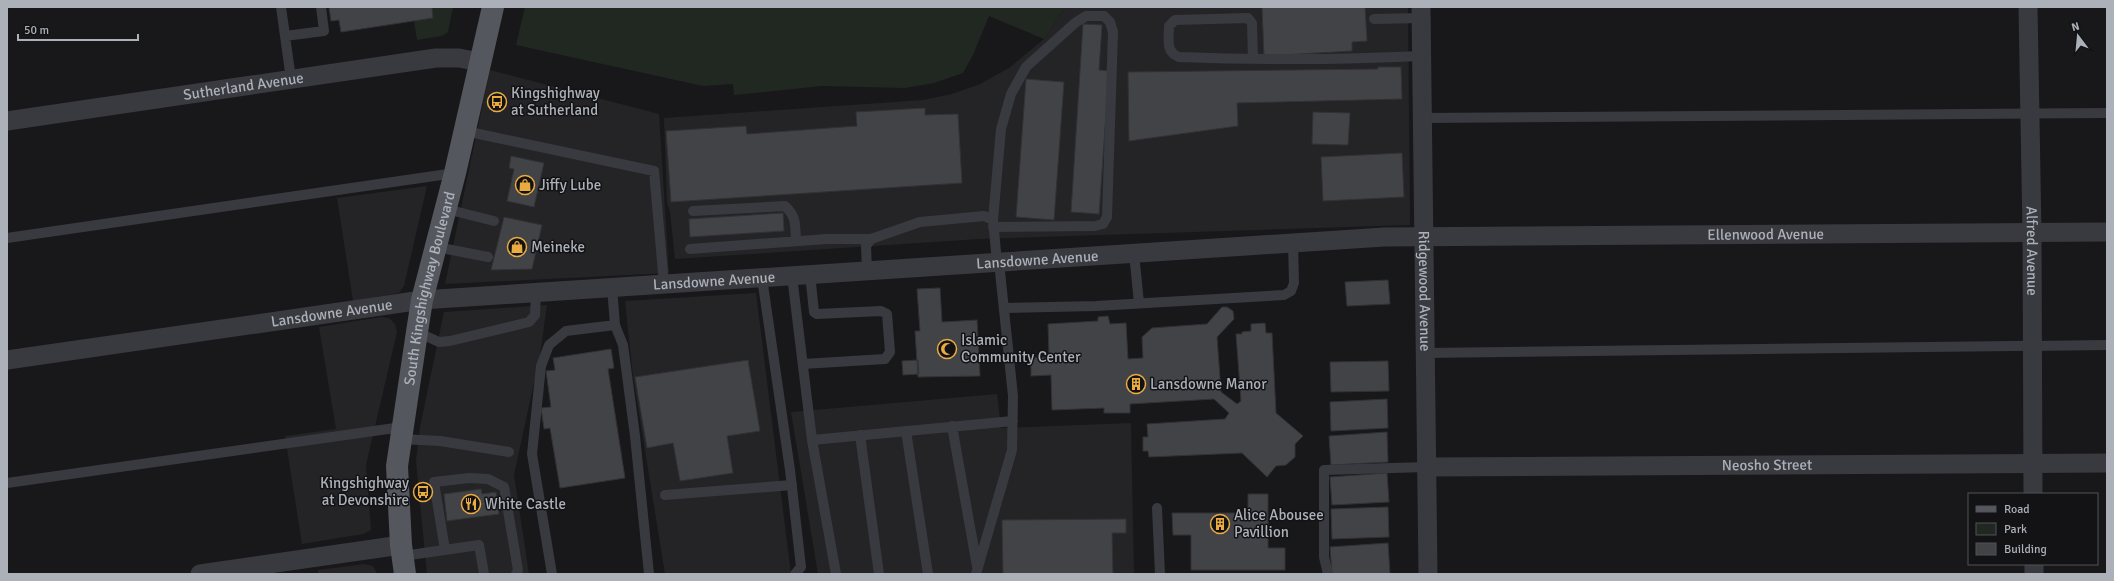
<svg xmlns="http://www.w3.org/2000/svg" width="2114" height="581" viewBox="0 0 2114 581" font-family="Signika,sans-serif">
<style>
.built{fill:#242427}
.green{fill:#202821}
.building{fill:#424347;stroke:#323236}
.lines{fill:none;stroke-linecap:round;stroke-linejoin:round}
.service{stroke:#393a3f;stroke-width:10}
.minor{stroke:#393a3f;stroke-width:19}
.primary{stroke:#55575e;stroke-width:22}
.labels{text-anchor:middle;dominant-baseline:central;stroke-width:3;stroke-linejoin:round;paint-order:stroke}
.street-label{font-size:15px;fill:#abb0b9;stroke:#131315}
.poi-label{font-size:15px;fill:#abb0b9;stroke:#131315;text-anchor:start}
</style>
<rect width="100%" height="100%" fill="#18181a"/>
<path class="built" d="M1066 7H1408L1410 225 979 239 675 259 670 212 667 203 664 118 923 100 952 94 980 84 1009 68 1044 39Z
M490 70 659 114 669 273 445 284Z
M427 186 404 286 399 293 353 301 337 198Z
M756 293 791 574H665L633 376 625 301Z
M547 305 540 355 514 475 529 574H427L416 461 420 427 444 312Z
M381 317 389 318 395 324 397 332 366 465 371 530 363 534 302 544 285 436 336 429 319 327Z
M997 394 1001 428 1131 423 1134 574H818L791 412Z
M364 564 373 566 377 574H318V570Z"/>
<path class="green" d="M432 7H453L448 32 442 36 417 40 414 21 433 18Z
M525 7H1066L1044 39 989 16 973 55 963 73 934 83 905 88 822 86 734 95 733 84 703 86 516 45Z"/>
<path class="building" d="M329 7H432L433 18 341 32 339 20 331 21Z
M1262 7H1365L1367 41 1352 42V51L1264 56Z
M1083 24 1102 25 1099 70 1109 71 1099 214 1071 212Z
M1378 67H1401L1402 99 1237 103 1238 126 1129 141 1128 72 1378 69Z
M1026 79 1064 82 1054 220 1016 217Z
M925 108V115L958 114 962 183 671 202 666 131 746 126 747 134 857 126 856 112Z
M1313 112 1350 113 1348 145 1312 144Z
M1402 153 1404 197 1323 201 1321 157Z
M511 156 544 163 534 207 507 201 514 169 509 168Z
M783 213 784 231 690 237 689 219Z
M504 217 542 225 532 269 491 270Z
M1388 280 1390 304 1347 306 1345 282Z
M940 288 942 322 977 320 980 376 918 377 915 331H920L917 289Z
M1222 307H1227L1233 311 1234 319 1217 337 1221 392 1237 404 1241 401 1236 334H1242V332L1251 331V324L1265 323 1266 333H1272L1276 413 1303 436 1295 444V457L1286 465 1276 466 1267 477 1242 453 1149 457 1148 451H1143V437H1148L1147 424 1225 419 1229 413 1214 399 1130 404V413H1104V408L1052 410 1051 375 1031 376V358L1049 357 1048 324 1098 321V317L1108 316 1110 324 1126 323 1128 359 1143 358 1142 337 1152 328 1207 324Z
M611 349 614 368 608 369 625 478 560 488 550 428 544 429 541 408 551 407 546 371 555 370 553 358Z
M748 360 760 431 727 436 733 473 680 481 673 443 647 448 635 377Z
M918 360 919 374 903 375 902 361Z
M1388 361 1389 391 1331 392 1330 362Z
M1387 399 1388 428 1331 431 1330 402Z
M1387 432 1388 462 1331 465 1329 436Z
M1387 473 1389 502 1332 505 1330 477Z
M481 489 482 494 496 492 499 514 447 521 444 494Z
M1248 494H1268V548H1285V570H1191V535H1173L1172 513H1248Z
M1388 507 1389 537 1332 539 1331 509Z
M1126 519V533H1112L1113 574H1003L1002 520Z
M1388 543 1390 574H1332L1330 547Z"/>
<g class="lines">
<path class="service" d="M281 7 291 79
M1374 19 1421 18
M285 36 324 31 321 7
M1253 59 1252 23 1248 18 1175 20 1169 26C1169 39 1165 52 1179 57 1260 60 1340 60 1421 56
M1422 118 2107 113
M465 131 654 171 664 284
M446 209 494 221
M693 211 785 206C797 217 795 226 796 241
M993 220 1001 129 1011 94 1026 67 1075 23 1086 16H1104L1110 22 1113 32 1107 217 1103 224 1095 226 993 227
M7 238 455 173
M436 247 488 257
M690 249 827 239H871
M1134 253 1139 303
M867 271 866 246 871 239 920 222 984 216 993 220 997 262
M792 276 812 440 836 574
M762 278 790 470 801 567 795 574
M612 287 615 325 623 345 635 436 649 574
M1004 308 1096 306 1284 295 1291 291 1294 283 1293 243
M417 332 439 342 450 341 529 322 535 315 536 292
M1424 353 2107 345
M803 364 885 359 890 352 887 314 881 311 817 314 814 312 810 274
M952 426 977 566
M906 431 928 574
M860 435 879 574
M401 439 440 441 509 452
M812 440 1013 421
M7 483 402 427
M665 495 792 485
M1157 508 1160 574
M445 550 434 482 469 478 488 479 504 487 518 570 516 574
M403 556 479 545 484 574
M552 574 532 454 541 366 549 345 566 331 615 325
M976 574 1012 450 1013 396 999 262
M1328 574 1324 557V470L1427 467"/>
<g class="minor">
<path id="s1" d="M1421 7 1428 574"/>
<path id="s2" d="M2028 7 2032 233 2033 494"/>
<path id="s3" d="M7 121 436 58H459L480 62"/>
<path id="s4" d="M7 360 422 300 1384 237 2107 232"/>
<path id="s5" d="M1427 467 2107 463"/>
<path d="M2034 564V574"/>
<path d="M200 574 401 545"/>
</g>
<path class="primary" id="s6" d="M405 574 401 545 397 466 417 332 422 300 455 173 493 7"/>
</g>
<defs>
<g id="bus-ring" transform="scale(1)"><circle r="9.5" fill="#131315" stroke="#eaac40" stroke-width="1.5"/><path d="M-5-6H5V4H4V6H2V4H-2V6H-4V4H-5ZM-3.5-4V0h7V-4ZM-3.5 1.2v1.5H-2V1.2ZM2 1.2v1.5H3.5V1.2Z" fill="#eaac40"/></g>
<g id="shop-ring" transform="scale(1)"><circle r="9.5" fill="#131315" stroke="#eaac40" stroke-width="1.5"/><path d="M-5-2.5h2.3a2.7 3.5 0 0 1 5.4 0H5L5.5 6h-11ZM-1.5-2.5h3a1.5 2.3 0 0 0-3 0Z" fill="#eaac40"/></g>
<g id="mosque-ring" transform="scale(1)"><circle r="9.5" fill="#131315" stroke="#eaac40" stroke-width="1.5"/><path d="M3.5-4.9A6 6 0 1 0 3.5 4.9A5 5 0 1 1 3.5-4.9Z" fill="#eaac40"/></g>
<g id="building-ring" transform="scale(1)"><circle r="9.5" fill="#131315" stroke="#eaac40" stroke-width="1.5"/><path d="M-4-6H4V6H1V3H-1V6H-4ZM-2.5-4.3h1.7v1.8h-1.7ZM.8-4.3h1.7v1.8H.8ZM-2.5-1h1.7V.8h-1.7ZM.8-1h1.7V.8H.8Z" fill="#eaac40"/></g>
<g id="restaurant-ring" transform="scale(1)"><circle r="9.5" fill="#131315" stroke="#eaac40" stroke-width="1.5"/><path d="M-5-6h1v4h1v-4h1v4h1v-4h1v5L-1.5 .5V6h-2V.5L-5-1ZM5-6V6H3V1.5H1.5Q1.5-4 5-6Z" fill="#eaac40"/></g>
</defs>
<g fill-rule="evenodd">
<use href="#bus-ring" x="497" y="102"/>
<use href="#shop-ring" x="525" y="185"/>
<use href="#shop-ring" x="517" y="247"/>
<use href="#mosque-ring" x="947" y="349"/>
<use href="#building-ring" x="1136" y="384"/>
<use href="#bus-ring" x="423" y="492"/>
<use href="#restaurant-ring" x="471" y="504"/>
<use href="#building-ring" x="1220" y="524"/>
</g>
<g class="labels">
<g class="street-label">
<text stroke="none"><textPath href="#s3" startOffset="239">Sutherland Avenue</textPath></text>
<text stroke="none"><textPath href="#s4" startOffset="1765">Ellenwood Avenue</textPath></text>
<text stroke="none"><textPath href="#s2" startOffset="244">Alfred Avenue</textPath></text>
<text stroke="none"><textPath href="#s4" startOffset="1036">Lansdowne Avenue</textPath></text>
<text stroke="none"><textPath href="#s4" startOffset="712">Lansdowne Avenue</textPath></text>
<text stroke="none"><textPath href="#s6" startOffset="289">South Kingshighway Boulevard</textPath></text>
<text stroke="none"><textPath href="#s1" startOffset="284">Ridgewood Avenue</textPath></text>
<text stroke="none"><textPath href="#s4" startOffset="328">Lansdowne Avenue</textPath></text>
<text stroke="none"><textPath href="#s5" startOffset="340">Neosho Street</textPath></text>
</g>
<g class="poi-label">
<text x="511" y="93">Kingshighway<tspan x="511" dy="17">at Sutherland</tspan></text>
<text x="539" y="185">Jiffy Lube</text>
<text x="531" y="247">Meineke</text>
<text x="961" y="340">Islamic<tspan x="961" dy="17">Community Center</tspan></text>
<text x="1150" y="384">Lansdowne Manor</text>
<text x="409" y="483" text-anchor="end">Kingshighway<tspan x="409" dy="17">at Devonshire</tspan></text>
<text x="485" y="504">White Castle</text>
<text x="1234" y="515">Alice Abousee<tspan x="1234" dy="17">Pavillion</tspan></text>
</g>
</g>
<rect width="2114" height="581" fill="none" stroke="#abb0b9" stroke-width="16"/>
<rect x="1968" y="493" width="130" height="72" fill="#131315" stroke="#505257"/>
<rect x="1976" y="506" width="20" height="6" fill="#55575e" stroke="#505257"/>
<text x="2004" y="513" font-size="12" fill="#abb0b9">Road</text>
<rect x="1976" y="523" width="20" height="12" fill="#202821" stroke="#505257"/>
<text x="2004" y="533" font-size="12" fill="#abb0b9">Park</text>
<rect x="1976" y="543" width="20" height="12" fill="#424347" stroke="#505257"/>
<text x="2004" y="553" font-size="12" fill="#abb0b9">Building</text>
<g transform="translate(2078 36) rotate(344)" stroke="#131315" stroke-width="3" paint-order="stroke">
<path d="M0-3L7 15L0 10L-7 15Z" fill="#abb0b9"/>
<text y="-6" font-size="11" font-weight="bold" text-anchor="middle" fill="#abb0b9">N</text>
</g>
<path d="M18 34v6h120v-6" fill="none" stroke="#abb0b9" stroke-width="2"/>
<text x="24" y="34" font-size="12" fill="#abb0b9" stroke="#131315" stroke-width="3" paint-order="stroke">50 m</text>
</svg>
